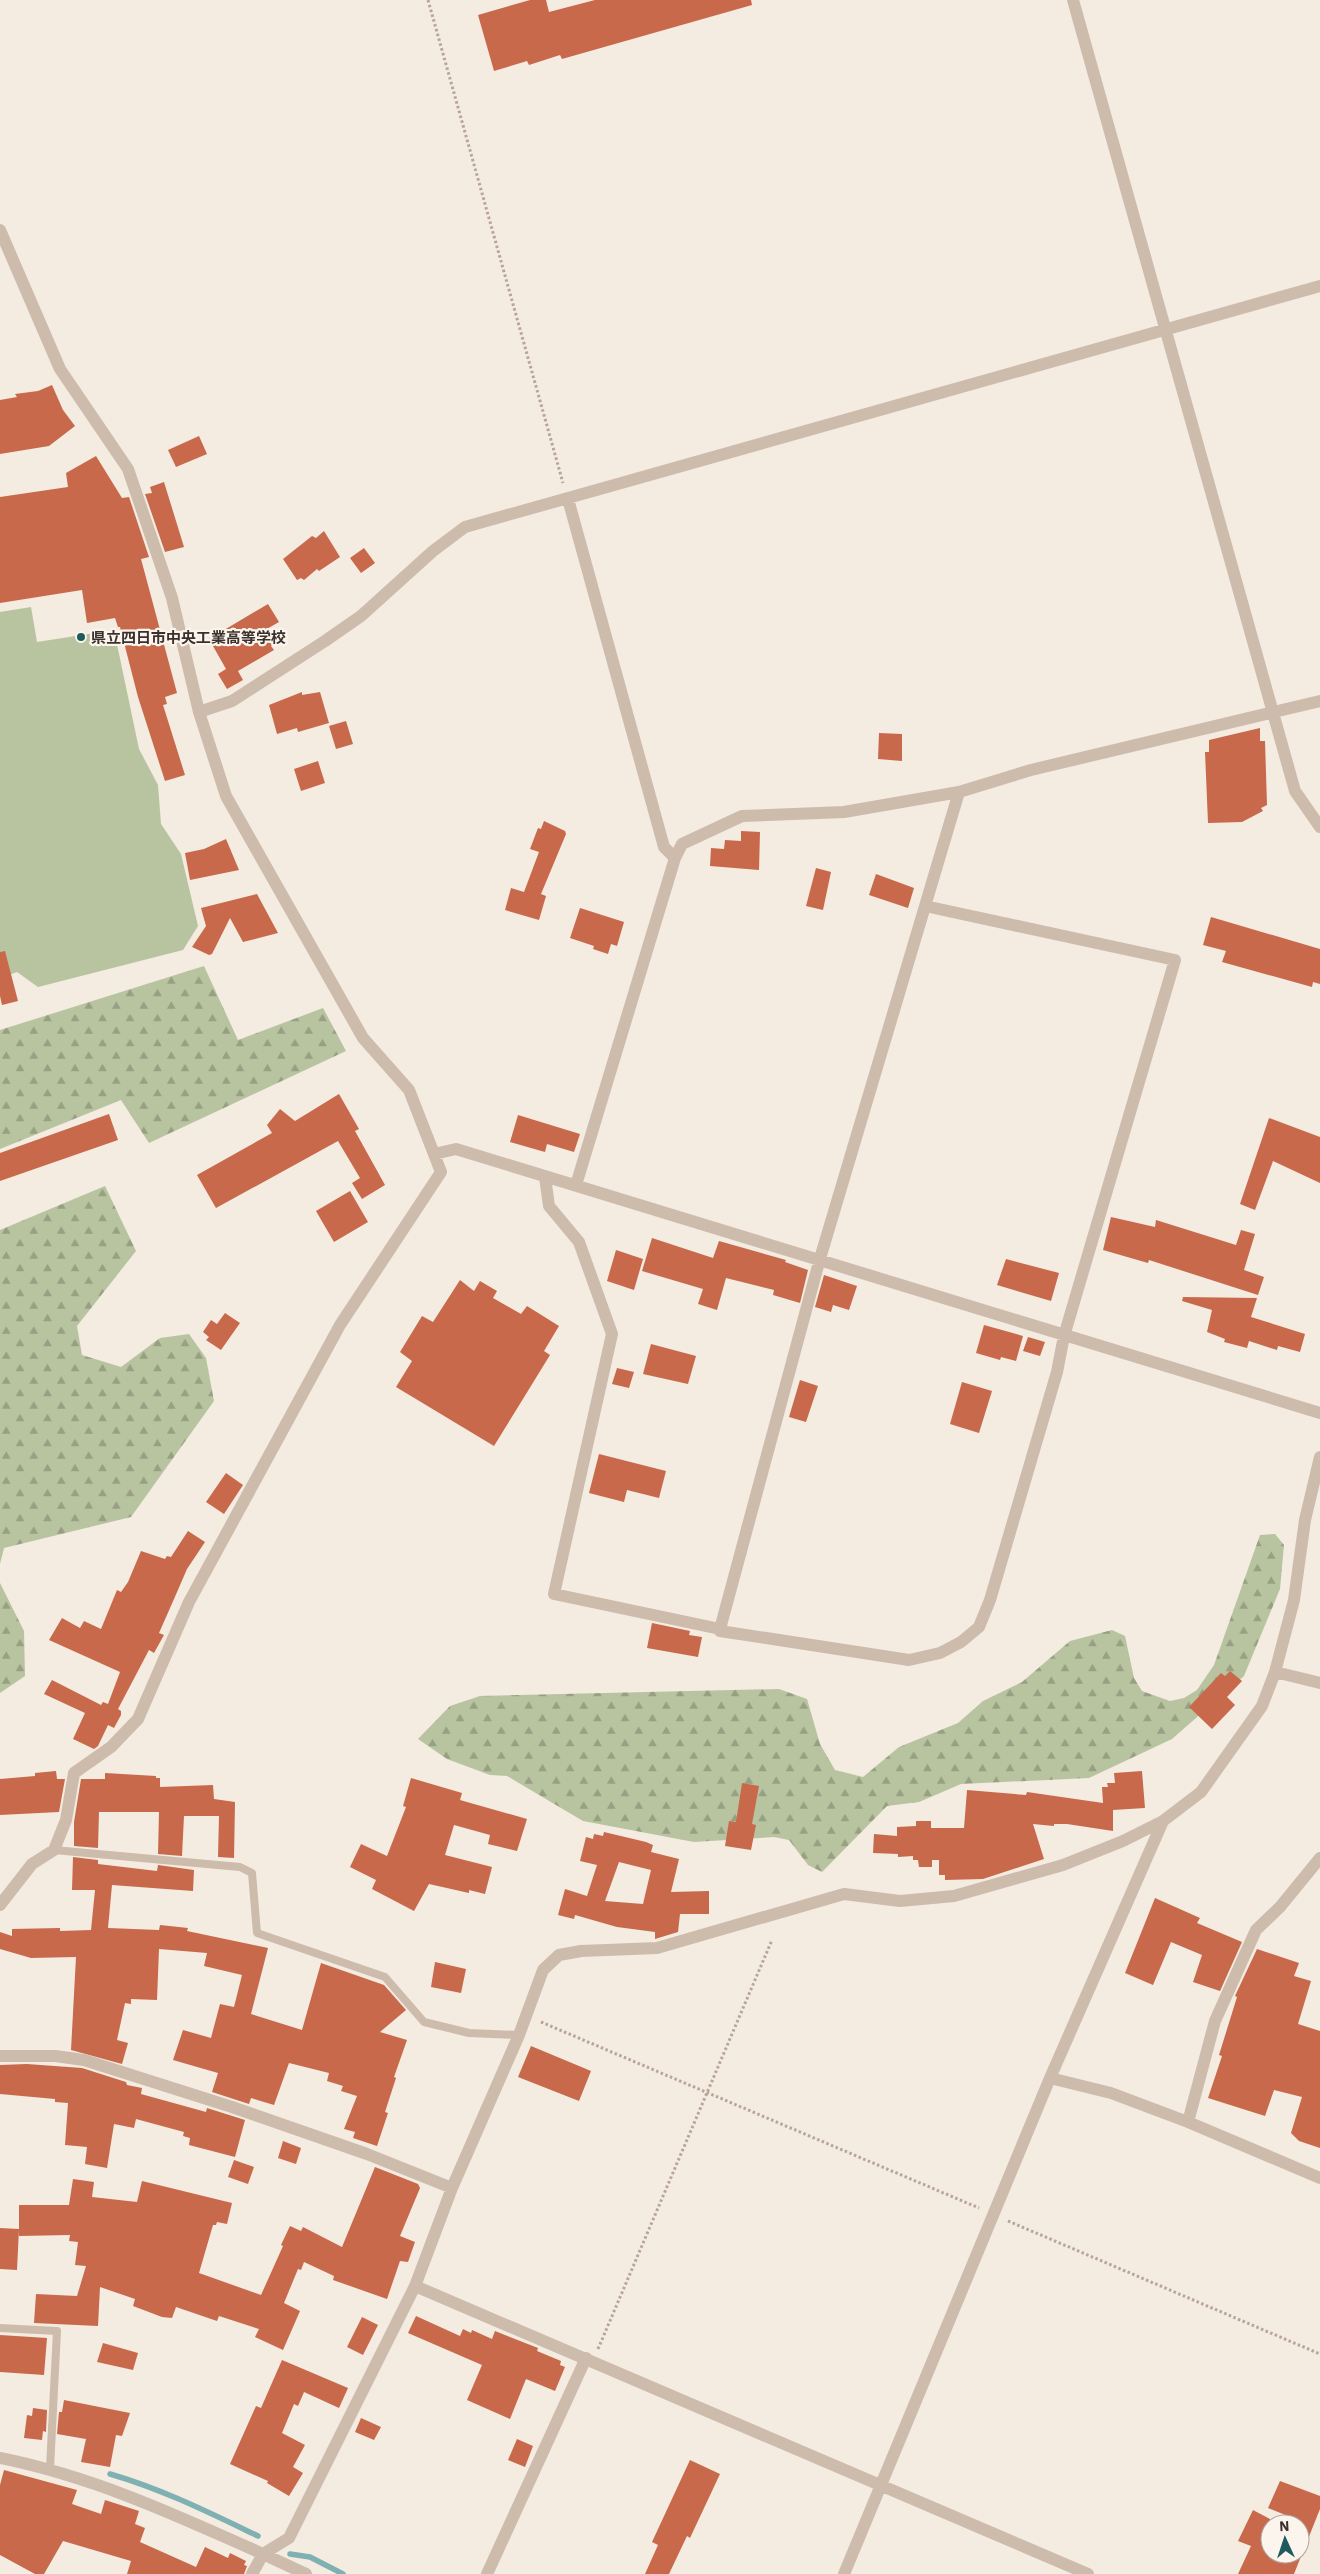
<svg xmlns="http://www.w3.org/2000/svg" width="1320" height="2574" viewBox="0 0 1320 2574" font-family="'IBM Plex Sans','Noto Sans JP',sans-serif">
<style>
.forest{fill:url(#forest-firs)}
.garden{fill:#b8c4a0}
.lines{fill:none;stroke-linecap:round;stroke-linejoin:round}
.stream{stroke:#7fb0b2;stroke-width:5.5}
.building{fill:#c8694b;fill-rule:evenodd}
.path{stroke:#b9a596;stroke-width:3;stroke-dasharray:2.5 2.5;stroke-linecap:butt}
.service{stroke:#cdbbac;stroke-width:8}
.minor{stroke:#cdbbac;stroke-width:12}
.tertiary{stroke:#cdbbac;stroke-width:12}
.poi-dot{fill:#1f5a5e;stroke:#fbf5ee;stroke-width:2}
.labels{text-anchor:middle;dominant-baseline:central;stroke-width:4.5;stroke-linejoin:round;paint-order:stroke}
.poi-label{font-size:15px;font-weight:bold;fill:#3b302b;stroke:#fbf5ee;text-anchor:start}
</style>
<defs>
<pattern id="forest-firs" width="22" height="20" patternUnits="userSpaceOnUse" patternTransform="scale(1.25)"><rect width="22" height="20" fill="#b8c4a0"/><path d="M5 1l3.5 6h-7zM16 11l3.5 6h-7z" fill="#97a083"/></pattern>
</defs>
<rect width="100%" height="100%" fill="#f4ebe1"/>
<path class="forest" d="M204 966 238 1040 323 1008 346 1051 149 1143 121 1100 0 1149V1030Z
M105 1186 136 1251 77 1326 82 1355 121 1367 160 1338 189 1334 206 1358 214 1401 131 1517 4 1548 0 1564V1230Z
M1275 1534 1284 1545 1280 1589 1244 1676 1172 1739 1089 1778 961 1784 919 1802 887 1806 822 1872 808 1865 789 1840 774 1837 694 1842 583 1821 507 1776 490 1775 447 1759 418 1739 450 1706 480 1696 779 1689 807 1699 820 1744 835 1770 863 1777 899 1747 958 1723 983 1701 1022 1682 1070 1641 1112 1630 1125 1636 1134 1678 1142 1691 1170 1701 1184 1698 1197 1690 1214 1665 1260 1535Z
M0 1583 24 1631 25 1676 0 1693Z"/>
<path class="garden" d="M31 607 37 642 114 630 139 749 158 785 161 824 181 854 198 926 183 950 38 987 17 972 0 978V612Z"/>
<g class="lines">
<path class="stream" d="M110 2474C162 2489 210 2513 258 2536
M290 2554 310 2557 343 2574"/>
</g>
<path class="building" d="M530 0H546L549 12 595 0H751L752 5 562 59 560 55 529 65 527 61 494 71 478 15Z
M52 385 63 410 75 426 49 446 0 454V400L17 397 15 394 38 391Z
M199 436 207 454 176 467 168 450Z
M96 456 122 498 129 497 149 557 141 559 177 693 165 697 167 704 163 705 185 775 165 781 138 697 120 627H118L115 618 87 623 82 590 0 603V497L68 487 66 473Z
M164 482 184 547 165 552 145 494 152 493 150 487Z
M324 531 340 557 319 571 317 569 304 580 301 578 297 580 283 559 312 536 316 538Z
M364 548 375 563 361 573 350 558Z
M268 604 279 622 265 630 274 644 271 646 274 650 238 671 243 680 227 689 218 674 226 669 209 639Z
M302 692V695L320 692 329 723 298 732 297 728 277 734 269 705Z
M346 721 353 744 336 749 329 726Z
M1260 728V741H1265L1267 805 1261 808 1263 811 1242 822 1208 823 1205 752H1209V740Z
M879 733 902 734V761L878 759Z
M318 761 325 783 301 791 294 769Z
M544 821 565 831 566 834 541 894 546 896 539 920 505 910 511 888 524 892 539 852 530 849 538 828 541 829Z
M741 831 760 832 759 870 710 866 711 848 724 849 725 840 741 841Z
M226 839 239 870 190 880 185 853 204 849Z
M816 868 831 872 823 910 806 906Z
M876 874 914 888 908 908 869 895Z
M257 894 278 933 243 942 230 918 212 954 209 955 192 947 206 926 201 908Z
M580 908 624 922 617 946 611 944 608 954 593 949 594 946 570 938Z
M1211 917 1320 949V984L1313 982 1312 987 1222 962 1226 951 1203 945Z
M5 951 18 1001 2 1005 0 996V952Z
M339 1094 359 1129 355 1131 385 1185 362 1199 352 1183 360 1178 338 1141 216 1208 197 1175 272 1133 267 1125 280 1109 295 1121Z
M109 1114 118 1140 0 1181V1153Z
M518 1115 580 1134 574 1152 547 1144 545 1152 510 1142Z
M1269 1118 1320 1137V1183L1273 1161 1255 1210 1240 1204Z
M350 1191 368 1222 334 1242 316 1211Z
M1111 1217 1155 1227 1156 1220 1236 1245 1241 1230 1255 1234 1244 1270 1264 1277 1258 1295 1149 1260 1148 1263 1103 1250Z
M652 1238 713 1258 719 1241 786 1260 785 1262 808 1270 800 1303 773 1295 774 1290 726 1278 717 1310 698 1304 703 1289 642 1271Z
M616 1250 643 1259 634 1290 607 1281Z
M1006 1259 1059 1273 1051 1301 997 1285Z
M824 1275 857 1286 849 1310 833 1305 831 1312 815 1307Z
M460 1280 474 1291 480 1281 497 1291 493 1298 521 1314 527 1306 559 1326 544 1351 550 1355 494 1446 396 1387 412 1361 400 1352 422 1316 433 1322Z
M1183 1297 1257 1298 1251 1317 1305 1334 1300 1352 1278 1346 1277 1350 1249 1341 1247 1348 1224 1342 1225 1339 1207 1332 1212 1310 1182 1301Z
M225 1313 240 1323 221 1350 206 1340 209 1337 203 1332 211 1320 217 1324Z
M984 1325 1023 1336 1016 1361 1001 1357 1000 1360 976 1353Z
M1028 1337 1045 1342 1040 1356 1023 1351Z
M651 1344 696 1356 688 1384 643 1374Z
M617 1368 634 1372 629 1388 612 1384Z
M800 1380 818 1386 806 1422 789 1417Z
M962 1382 992 1391 979 1433 950 1424Z
M599 1454 666 1471 659 1498 627 1490 624 1502 589 1493Z
M226 1473 243 1485 224 1514 206 1502Z
M188 1531 205 1542 187 1569 174 1599 159 1633 164 1635 154 1653 149 1650 118 1709 121 1711V1715L114 1728 108 1725 98 1746 94 1749 73 1739 85 1713 44 1694 52 1680 101 1705 103 1702 108 1704 120 1672 49 1640 62 1618 80 1628 84 1621 101 1629 117 1590 121 1592 128 1582 141 1551 165 1559 167 1556 171 1557Z
M652 1623 690 1631 689 1635 702 1637 698 1657 647 1648Z
M1230 1671 1242 1681 1227 1697 1235 1705 1212 1729 1189 1707 1221 1673 1225 1676Z
M56 1771 57 1779H65L59 1812 0 1815V1779L35 1776V1773Z
M1142 1771 1145 1808 1113 1810V1831L1067 1824H1054V1826L1033 1824 1044 1859 983 1879 945 1880V1875H939V1860H932V1867H919L918 1860H913V1856L898 1857V1854L873 1853 874 1834 897 1836V1827L916 1826V1821H931V1828H964L967 1790 1026 1795 1027 1792 1103 1803 1102 1787H1108L1107 1783H1115L1114 1773Z
M105 1773 156 1776V1778H160V1787L213 1785 214 1799 235 1802 234 1858 218 1857 219 1816H184L182 1856 158 1854 159 1812H99L98 1848 74 1846V1822L81 1779H105Z
M411 1778 462 1793 460 1800 527 1819 517 1851 488 1844 490 1835 454 1825 445 1855 492 1867 485 1894 469 1890V1893L429 1884 414 1911 372 1889 376 1880 350 1867 361 1844 387 1856 406 1807 403 1806Z
M742 1783 759 1786 752 1824 756 1825 751 1850 725 1846 729 1821 736 1822Z
M604 1832 646 1842 653 1845 651 1852 679 1859 671 1892 709 1891V1914H680L678 1932 655 1939V1932L617 1927 575 1915 574 1919 558 1915 565 1889 587 1896 597 1865 580 1861 586 1837 593 1839 594 1834 603 1836ZM619 1862 651 1870 643 1904 605 1901Z
M73 1857 98 1860V1864L157 1871 158 1865 194 1870 193 1891 112 1885 108 1928 159 1930 160 1925 188 1928 187 1931 268 1948 251 2014 302 2030 321 1963 384 1985 406 2010 380 2032 407 2040 394 2077 396 2078 385 2112 388 2113 377 2146 353 2138 355 2132 344 2129 357 2096 341 2091 343 2086 327 2081 329 2073 289 2063 274 2105 251 2098 249 2104 212 2092 218 2073 173 2060 183 2030 211 2038 220 2004 234 2007 242 1975 204 1966 207 1953 159 1949 157 2000 131 1999V2004L125 2003 117 2040 128 2043 122 2064 71 2050 76 1957 31 1958 0 1949V1932L12 1936V1929L60 1928V1931L91 1930 95 1890H72Z
M1155 1898 1200 1918 1197 1923 1242 1942 1220 1991 1193 1982 1202 1955 1171 1942 1153 1985 1125 1973Z
M1257 1949 1299 1963 1294 1976 1311 1981 1298 2024 1320 2031V2148L1299 2141 1291 2133 1302 2097 1274 2090 1265 2116 1208 2098 1222 2056 1219 2055 1237 1997 1235 1996Z
M435 1962 466 1969 461 1993 431 1987Z
M531 2046 591 2071 579 2101 518 2077Z
M27 2064 82 2068 126 2082 127 2085 142 2088 141 2094 206 2112 207 2108 245 2120 235 2157 189 2145 190 2138 183 2136 184 2132 136 2119 134 2128 114 2124 107 2168 85 2164 87 2147 65 2145 68 2103 55 2102V2099L0 2094V2065Z
M283 2141 301 2148 296 2164 278 2158Z
M234 2160 254 2167 248 2184 228 2177Z
M375 2167 418 2184 420 2188 400 2236 415 2242 408 2262 400 2261 387 2299 333 2280 334 2276 304 2262 301 2270 298 2269 284 2303 300 2311 283 2350 255 2337 259 2329 219 2316 217 2321 176 2307 172 2318 162 2317 133 2306 135 2299 100 2287 98 2326 34 2323 36 2294 77 2296 86 2266 75 2265 78 2242 69 2241 70 2235 19 2236V2205H69L73 2179 94 2182 92 2197 137 2202 142 2181 232 2203 227 2224 217 2222 216 2225H213L199 2273 261 2295 283 2246 281 2245 290 2226 301 2231 303 2227 342 2247Z
M0 2228 19 2229 17 2270 0 2269Z
M416 2316 460 2336 463 2329 471 2333 472 2330 492 2339 495 2331 538 2348 537 2351 561 2361 560 2365 565 2367 555 2391 526 2379 510 2419 467 2400 482 2365 408 2333Z
M362 2317 378 2325 363 2355 347 2347Z
M0 2335 47 2338 44 2375 0 2372Z
M103 2343 138 2353 133 2370 97 2362Z
M282 2360 348 2388 339 2408 304 2392 298 2406 294 2404 282 2433 305 2445 293 2467 303 2473 289 2496 267 2483 268 2481 230 2464 256 2406 261 2408Z
M64 2400 130 2413 122 2436 116 2435 110 2467 81 2462 86 2439 57 2434 59 2412H62Z
M33 2408 47 2410 46 2432 43 2431 42 2440 24 2438 27 2415 32 2416Z
M361 2418 381 2427 374 2440 355 2432Z
M517 2439 533 2446 525 2467 508 2460Z
M690 2460 720 2474 690 2538 687 2536 669 2574H645L658 2545 652 2542Z
M4 2470 77 2490 72 2504 101 2514 105 2500 139 2511 135 2524 145 2528 140 2542 196 2567 205 2547 228 2558 230 2553 246 2561 244 2565 247 2566 244 2574H127L131 2561 63 2541 44 2574H35L0 2555V2485Z
M1280 2481 1320 2496V2509L1294 2574H1238L1251 2546 1238 2541 1253 2510 1270 2519V2554H1300V2521L1268 2508Z"/>
<g class="lines">
<path class="path" d="M428 0 563 483
M541 2022 979 2208
M1008 2221 1320 2354
M598 2349 772 1940"/>
<path class="service" d="M54 1850 240 1867 252 1873 257 1933 385 1977 424 2022 469 2033 519 2035
M0 2328 57 2331 50 2468"/>
<path class="minor" d="M1073 0 1295 791 1320 827
M0 230 60 369 128 469 172 598 199 712 226 796 363 1038 409 1090 441 1172 340 1325 189 1602 138 1719 111 1747 74 1773 66 1820 54 1850 32 1864 0 1905
M568 499 664 847 675 858
M199 712 232 701 325 641 361 616 433 551 465 527 1320 286
M434 1154 456 1149 1320 1413
M545 1177 549 1206 579 1242 612 1334 554 1594 720 1629V1631L909 1660 940 1653 961 1642 979 1627 990 1600 1057 1372 1064 1336 1175 960 925 906
M576 1185 675 858 682 844 742 816 844 812 959 792 1031 770 1320 701
M720 1629 819 1262 959 792
M1275 1672 1320 1683
M0 2056H55L84 2060 232 2107 367 2154 452 2188
M1050 2078 1111 2093 1188 2122 1320 2178
M1188 2122 1215 2021 1256 1930 1280 1907 1320 1858
M415 2286 1088 2574
M263 2554 306 2574
M252 2574 263 2554 289 2538 415 2286 452 2188 519 2035 543 1970 559 1955 581 1951 657 1948 844 1894 900 1901 954 1896 1063 1865 1123 1841 1163 1821 1201 1792 1262 1706 1275 1672 1294 1600 1305 1520 1320 1457
M844 2574 1050 2078 1163 1821"/>
<path class="tertiary" d="M0 2458C94 2477 176 2515 263 2554
M487 2574 586 2358"/>
</g>
<circle class="poi-dot" cx="81" cy="637" r="5"/>
<g class="labels">
<g class="poi-label">
<text x="91" y="637">県立四日市中央工業高等学校</text>
</g>
</g>
<g transform="translate(1285 2539) rotate(357)"><circle r="24" fill="#fbf5ee" stroke="#aea6a0"/>
<path d="M0-4L9 19L0 12L-9 19Z" fill="#1f5a5e"/>
<text y="-8" font-size="14" font-weight="bold" text-anchor="middle" fill="#3b302b">N</text>
</g>
</svg>
